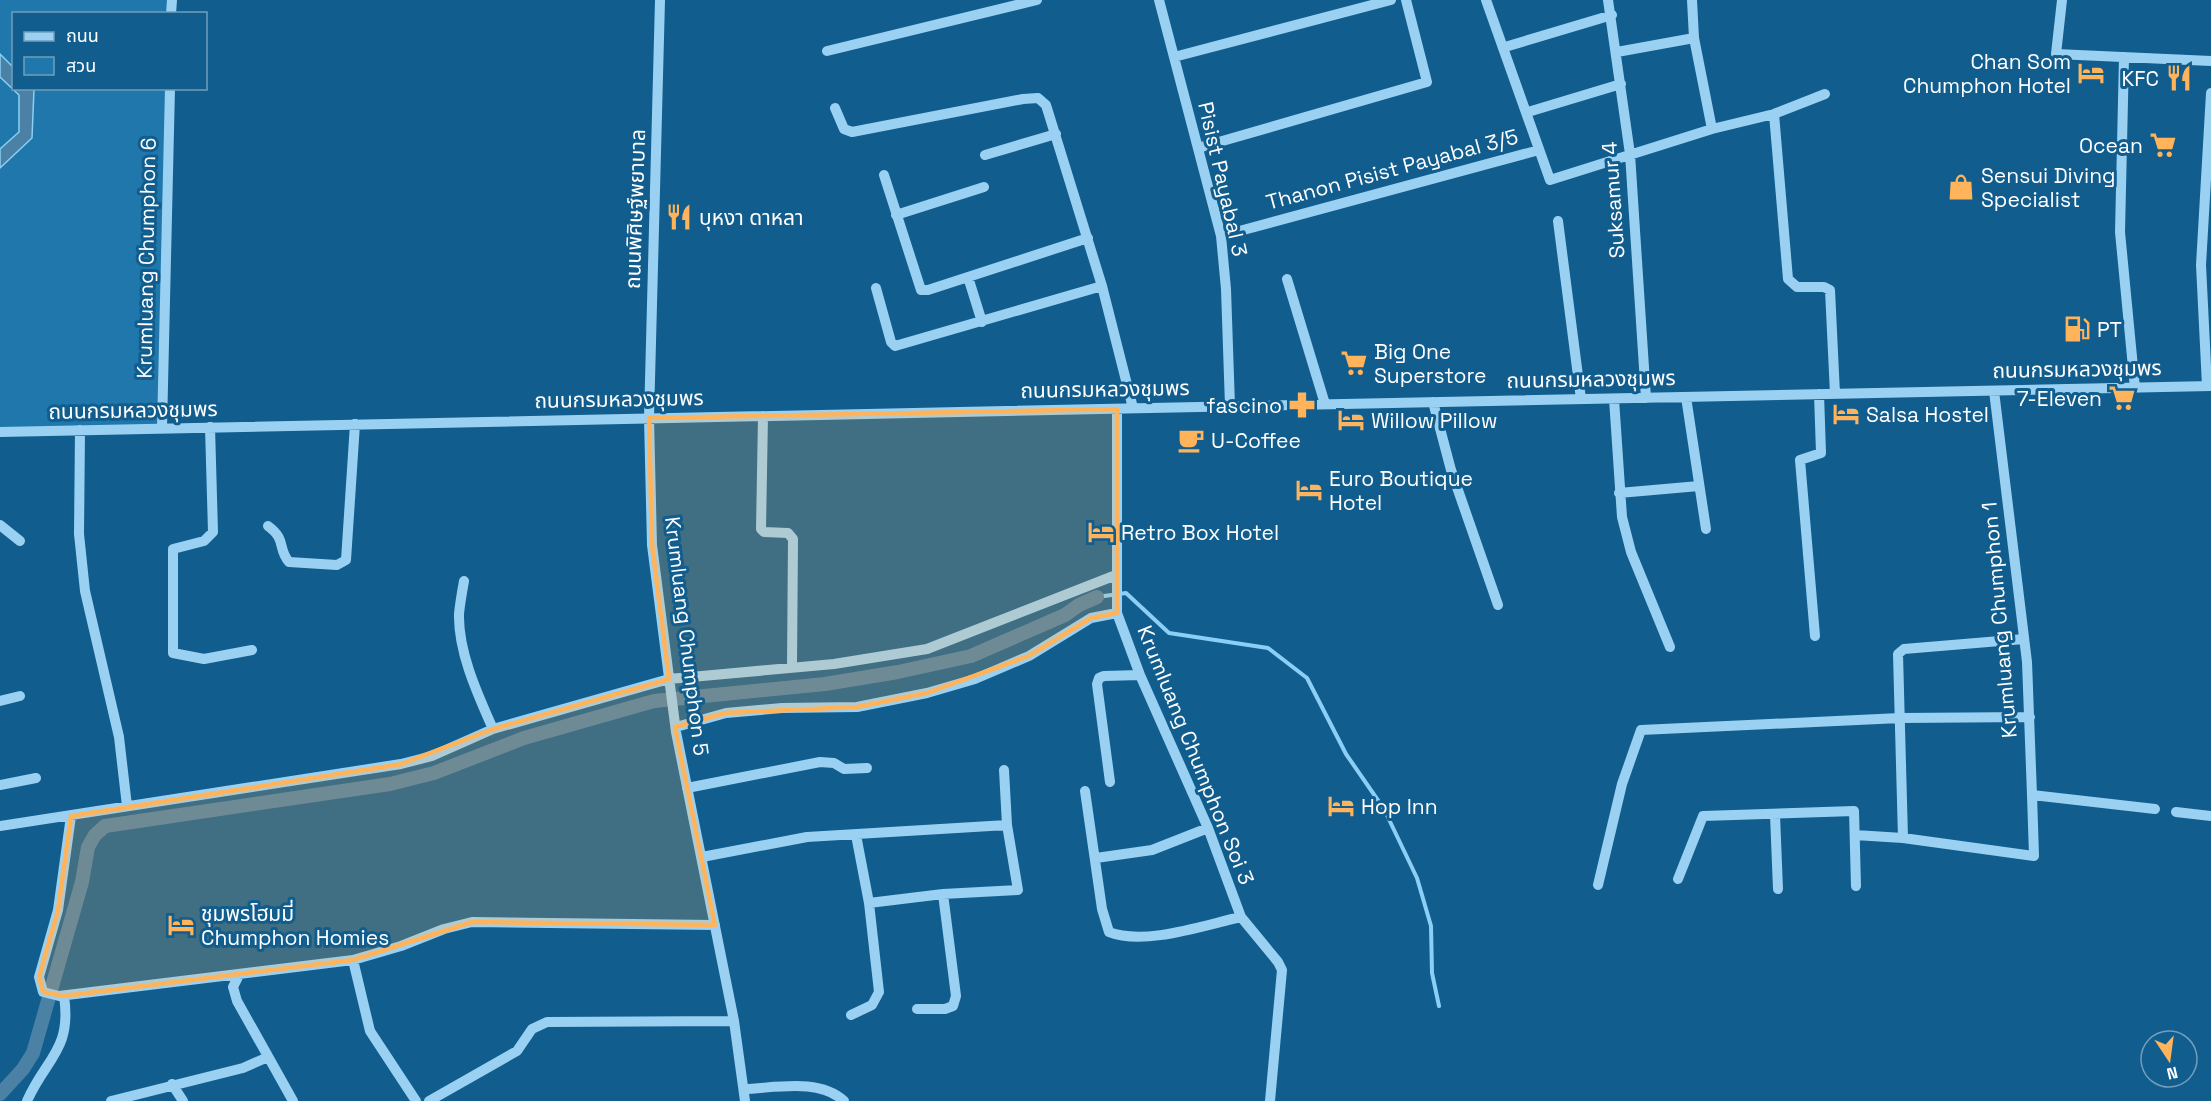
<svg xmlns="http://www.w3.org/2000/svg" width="2211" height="1101" viewBox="0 0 2211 1101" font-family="'Space Grotesk','Noto Sans Thai',sans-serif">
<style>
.green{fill:#1f77ab}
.water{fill:#4a81a4;stroke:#8bcff6;stroke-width:1.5}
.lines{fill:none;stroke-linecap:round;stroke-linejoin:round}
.stream{stroke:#8bcff6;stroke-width:4}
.canal{stroke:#4a81a4;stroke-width:14}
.minor{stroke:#9ad1f2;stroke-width:10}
.marked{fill:#ffb45b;fill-opacity:0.2;stroke:#ffb45b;stroke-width:4.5;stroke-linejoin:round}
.labels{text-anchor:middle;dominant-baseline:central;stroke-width:6;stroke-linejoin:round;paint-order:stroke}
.poi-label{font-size:21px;fill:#fff;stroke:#115d8e;text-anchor:start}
.street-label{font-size:21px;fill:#fff;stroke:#115d8e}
</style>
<rect width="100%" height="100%" fill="#115d8e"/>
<path class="green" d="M0 0H171V13L14 14V88L170 89 162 428 0 432Z"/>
<path class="water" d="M0 54 13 67 14 88 34 89 32 138 0 168V149L19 132V95L0 77Z"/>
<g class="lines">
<path class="stream" d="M1097 597 1126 593 1169 633 1268 648 1307 678 1346 754 1384 809 1417 878 1431 926 1432 973 1439 1006"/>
<path class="canal" d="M0 1094 23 1069 33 1053 82 882 88 847 95 835 105 826 390 784 434 773 524 738 654 701 825 684 898 672 971 656 1065 615 1079 605 1097 597"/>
<path class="minor" d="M660 0 649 418 652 545 676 732 734 1021 745 1101
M1159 0 1221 236 1226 289 1230 406
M1486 0 1550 180 1712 129 1774 114 1825 94
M1608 0 1630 154 1646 398
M1692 0 1694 38 1712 129
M2062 0 2056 54 2211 61
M171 14 172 0
M1505 47 1612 15
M827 51 1037 0
M1617 52 1694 38
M1174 57 1391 0
M2124 57 2120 232 2135 388
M835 108 844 129 852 132 1023 99 1038 98 1046 105 1102 286 1133 408
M1528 112 1621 84
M1774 114 1788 279 1797 287H1824L1830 290 1835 394
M1198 148 1427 82 1406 0
M985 155 1056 134
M884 175 921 290H928L1088 238
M896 215 984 187
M1558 221 1581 399
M1221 236 1539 150
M968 277 982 322
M1287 279 1325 404
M876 288 891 342 895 346 1102 286
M2207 386 2201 265 2211 93
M1994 391 2027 662 2032 795 2155 809
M1686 397 1706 529
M1614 399 1622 517 1631 552 1670 647
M1433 402 1451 470 1498 605
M1117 409V613L1140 675 1208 828 1241 917 1278 962 1282 970 1270 1101
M763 416 761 529 764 532 788 533 793 539 792 668
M210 427 213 532 204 541 173 549V653L204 659 252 650
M162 428 170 88
M80 430 79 534 85 591 119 737 127 806
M0 432 2211 386
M1619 493 1699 486
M0 525 20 541
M268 526C287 540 277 548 289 562L337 565 346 560 355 424
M464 581C462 592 460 603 459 614 458 652 478 695 493 729L669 679 834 664 927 649 1116 575
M1815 636 1800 460 1821 453 1819 394
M0 701 20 696
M676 727 726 713 782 708 857 707 927 693 975 679 1029 656 1091 618 1117 613
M1110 782 1097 684 1099 678 1104 676 1140 675
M0 785 36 778
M687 788 820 762 834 763 844 769 867 768
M1085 791 1102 909 1109 932C1145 946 1204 925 1241 917
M2176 812 2211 816
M1775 815 1778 889
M71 816 58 910 39 977 43 992 59 996 353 960 401 946 444 929 472 922 715 925
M0 826 401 764 432 756 493 729
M1855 835 1903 838 2034 856 2032 795
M1903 838 1898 654 1904 649 2024 639
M702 857 807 837 1007 825
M1096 858 1152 850 1208 828
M1678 879 1703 816 1854 811 1856 886
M1598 885 1622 784 1641 730 1900 718 2030 717
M869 903 943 894 1018 890 1007 825 1004 770
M353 960 370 1031 416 1101
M239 975 233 987 237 1001 293 1101
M917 1009H945L953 1006 956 996 943 894
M851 1015 872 1005 879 992 869 903 856 835
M172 1084 183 1101
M744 1089C776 1088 819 1078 844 1101
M27 1101C46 1058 72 1050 64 996
M111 1101 243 1068 268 1057
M429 1101 517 1051 532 1029 547 1022 734 1021"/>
</g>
<path class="marked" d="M1117 409V613L1091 618 1029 656 927 693 857 707 726 713 675 727 715 925 472 922 353 960 64 996 43 992 39 977 58 910 71 816 401 764 493 729 669 679 652 545 649 418Z"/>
<defs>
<g id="hotel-bare" transform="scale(2.07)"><path d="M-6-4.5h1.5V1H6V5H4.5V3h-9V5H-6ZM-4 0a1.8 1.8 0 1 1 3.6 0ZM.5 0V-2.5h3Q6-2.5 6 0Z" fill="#ffb45b" stroke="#115d8e" stroke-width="2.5" paint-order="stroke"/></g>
<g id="restaurant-bare" transform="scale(2.07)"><path d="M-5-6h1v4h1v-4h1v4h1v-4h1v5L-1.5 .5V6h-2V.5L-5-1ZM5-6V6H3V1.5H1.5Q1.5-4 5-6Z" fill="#ffb45b" stroke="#115d8e" stroke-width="2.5" paint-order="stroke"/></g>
<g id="supermarket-bare" transform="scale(2.07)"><path d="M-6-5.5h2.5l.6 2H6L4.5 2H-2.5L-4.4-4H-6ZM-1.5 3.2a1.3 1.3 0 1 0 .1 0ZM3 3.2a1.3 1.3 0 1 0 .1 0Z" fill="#ffb45b" stroke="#115d8e" stroke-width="2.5" paint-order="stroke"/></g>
<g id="shop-bare" transform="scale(2.07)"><path d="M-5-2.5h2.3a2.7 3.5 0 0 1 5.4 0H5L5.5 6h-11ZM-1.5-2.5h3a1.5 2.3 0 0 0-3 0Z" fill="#ffb45b" stroke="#115d8e" stroke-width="2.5" paint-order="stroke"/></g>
<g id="fuel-bare" transform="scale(2.07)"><path d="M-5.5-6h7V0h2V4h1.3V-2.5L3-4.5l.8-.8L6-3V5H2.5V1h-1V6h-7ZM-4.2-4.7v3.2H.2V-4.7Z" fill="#ffb45b" stroke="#115d8e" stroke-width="2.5" paint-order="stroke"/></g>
<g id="pharmacy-bare" transform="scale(2.07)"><path d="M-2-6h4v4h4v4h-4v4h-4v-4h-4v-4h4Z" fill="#ffb45b" stroke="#115d8e" stroke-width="2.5" paint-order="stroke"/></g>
<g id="cafe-bare" transform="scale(2.07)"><path d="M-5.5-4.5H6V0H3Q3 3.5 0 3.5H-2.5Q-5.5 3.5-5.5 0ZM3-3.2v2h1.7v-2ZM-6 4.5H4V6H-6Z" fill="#ffb45b" stroke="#115d8e" stroke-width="2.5" paint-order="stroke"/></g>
</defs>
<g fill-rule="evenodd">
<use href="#hotel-bare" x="2091" y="73"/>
<use href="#restaurant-bare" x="2179" y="78"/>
<use href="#supermarket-bare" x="2163" y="145"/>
<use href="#shop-bare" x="1961" y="187"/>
<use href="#restaurant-bare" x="679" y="217"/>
<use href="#fuel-bare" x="2077" y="329"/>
<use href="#supermarket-bare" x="1354" y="363"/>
<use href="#supermarket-bare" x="2122" y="398"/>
<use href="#pharmacy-bare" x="1302" y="405"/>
<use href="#hotel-bare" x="1846" y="414"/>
<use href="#hotel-bare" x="1351" y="420"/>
<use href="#cafe-bare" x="1191" y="440"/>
<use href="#hotel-bare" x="1309" y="490"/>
<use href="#hotel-bare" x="1101" y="532"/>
<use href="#hotel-bare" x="1341" y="806"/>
<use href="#hotel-bare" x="181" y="925"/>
</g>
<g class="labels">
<g class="poi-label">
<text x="2071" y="61" text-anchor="end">Chan Som<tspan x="2071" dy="24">Chumphon Hotel</tspan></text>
<text x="2159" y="78" text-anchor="end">KFC</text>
<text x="2143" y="145" text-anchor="end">Ocean</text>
<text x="1981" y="175">Sensui Diving<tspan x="1981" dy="24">Specialist</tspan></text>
<text x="699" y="217">บุหงา ดาหลา</text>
<text x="2097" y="329">PT</text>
<text x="1374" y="351">Big One<tspan x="1374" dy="24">Superstore</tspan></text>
<text x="2102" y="398" text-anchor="end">7-Eleven</text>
<text x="1282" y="405" text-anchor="end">fascino</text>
<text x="1866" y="414">Salsa Hostel</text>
<text x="1371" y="420">Willow Pillow</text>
<text x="1211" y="440">U-Coffee</text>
<text x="1329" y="478">Euro Boutique<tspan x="1329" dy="24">Hotel</tspan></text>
<text x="1121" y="532">Retro Box Hotel</text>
<text x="1361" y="806">Hop Inn</text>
<text x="201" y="913">ชุมพรโฮมมี่<tspan x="201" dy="24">Chumphon Homies</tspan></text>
</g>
<g class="street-label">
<text transform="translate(1392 169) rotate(-15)">Thanon Pisist Payabal 3/5</text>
<text transform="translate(1223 179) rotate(77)">Pisist Payabal 3</text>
<text transform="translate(1613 200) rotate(-94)">Suksamur 4</text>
<text transform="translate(635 209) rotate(-88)">ถนนพิศิษฐ์พยาบาล</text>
<text transform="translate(146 258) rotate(-89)">Krumluang Chumphon 6</text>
<text transform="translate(2077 369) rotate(-1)">ถนนกรมหลวงชุมพร</text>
<text transform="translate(1591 379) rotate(-1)">ถนนกรมหลวงชุมพร</text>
<text transform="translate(1105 389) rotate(-1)">ถนนกรมหลวงชุมพร</text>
<text transform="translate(619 399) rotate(-1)">ถนนกรมหลวงชุมพร</text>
<text transform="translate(133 410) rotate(-1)">ถนนกรมหลวงชุมพร</text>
<text transform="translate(1999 620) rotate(-95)">Krumluang Chumphon 1</text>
<text transform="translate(687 636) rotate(83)">Krumluang Chumphon 5</text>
<text transform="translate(1196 755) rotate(68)">Krumluang Chumphon Soi 3</text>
</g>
</g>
<rect x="12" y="12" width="195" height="78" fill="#115d8e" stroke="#709ebb" stroke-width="1.5"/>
<rect x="24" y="32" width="30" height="9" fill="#9ad1f2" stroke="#709ebb" stroke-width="1.5"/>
<text x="66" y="42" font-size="18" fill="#ffffff">ถนน</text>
<rect x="24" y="57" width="30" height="18" fill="#1f77ab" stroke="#709ebb" stroke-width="1.5"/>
<text x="66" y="72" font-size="18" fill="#ffffff">สวน</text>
<g transform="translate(2169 1059) rotate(167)"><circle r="28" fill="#115d8e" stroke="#709ebb" stroke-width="1.5"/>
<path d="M0-4.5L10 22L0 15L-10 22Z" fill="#ffb45b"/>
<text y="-9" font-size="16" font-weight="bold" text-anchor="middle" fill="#ffffff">N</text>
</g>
</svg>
